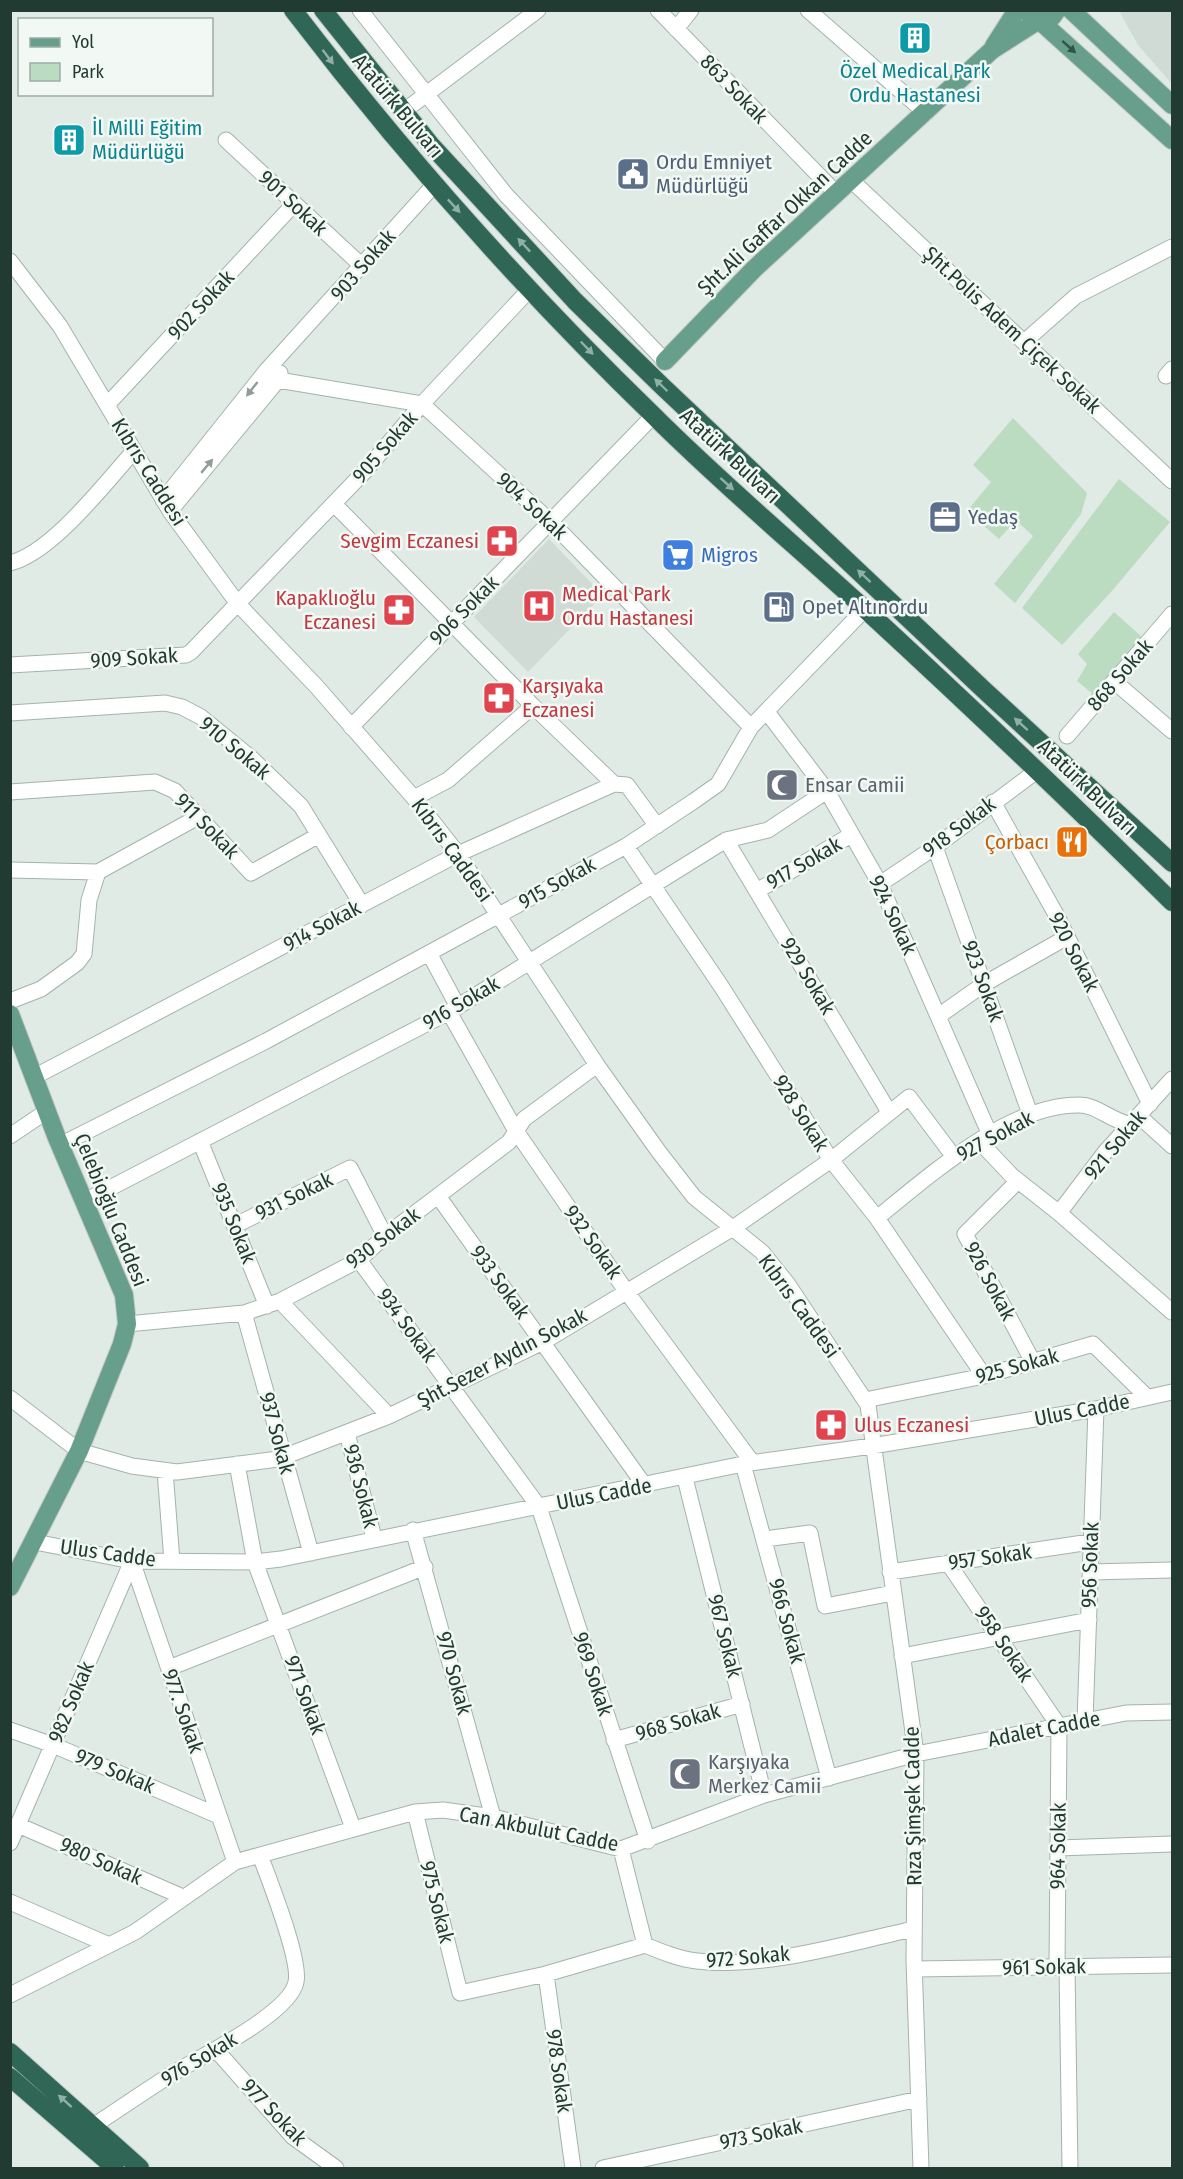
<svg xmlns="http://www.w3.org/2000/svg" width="1183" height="2179" viewBox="0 0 1183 2179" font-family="'Fira Sans Condensed',sans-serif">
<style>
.built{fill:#d0dbd5}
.green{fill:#bbdcc1}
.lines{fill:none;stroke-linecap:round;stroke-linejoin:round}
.minor-casing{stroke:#a4b3ac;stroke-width:17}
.major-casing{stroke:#c1c8c6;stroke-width:20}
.highway-casing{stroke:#c1c8c6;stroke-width:20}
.minor{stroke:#fff;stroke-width:15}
.major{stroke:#679f8c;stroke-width:18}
.highway{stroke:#2f6656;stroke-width:18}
.oneway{fill:#335448}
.oneway2{fill:#90afa5}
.oneway3{fill:#909d98}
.labels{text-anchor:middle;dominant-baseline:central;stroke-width:5;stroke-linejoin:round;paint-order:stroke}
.culture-label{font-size:21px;fill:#0d838f;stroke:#f2f8f4}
.street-label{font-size:21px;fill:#223b32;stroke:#f2f8f4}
.service-label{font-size:21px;fill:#4e5e75;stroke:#f2f8f4;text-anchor:start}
.health-label{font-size:21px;fill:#be3a42;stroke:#f2f8f4;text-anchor:start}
.shop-label{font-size:21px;fill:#366cbe;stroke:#f2f8f4;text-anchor:start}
.worship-label{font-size:21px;fill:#5b616d;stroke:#f2f8f4;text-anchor:start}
.food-label{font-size:21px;fill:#c56008;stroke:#f2f8f4;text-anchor:end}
</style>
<rect width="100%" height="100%" fill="#e1ebe6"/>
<path class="built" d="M1119 11H1172V84L1138 45Z
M549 539 603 595 528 672 474 617Z"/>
<path class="green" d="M1013 418 1087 493 1081 514 1015 603 994 584 1033 536 1016 520 999 539 967 511 991 482 973 465Z
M1119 479 1170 522 1111 592 1062 645 1022 608Z
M1114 612 1142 637 1094 695 1077 681 1087 664 1078 654Z"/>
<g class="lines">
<g class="minor-casing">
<path id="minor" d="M360 10 506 195 665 361
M658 10 836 193
M808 10 926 113
M676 29 691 10
M404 111 538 10
M226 140 361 265
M851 180 1172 481
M10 261 60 326 170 511 238 604 317 687 414 798 458 854 597 1065 659 1152 694 1197 762 1252 787 1283 868 1405 916 1754 914 1960 921 2168
M1024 342 1076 296 1172 247
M266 371 278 380 422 404 551 522 751 727
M1166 376 1172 369
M107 405 294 204
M163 500 266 371 434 185
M334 504 533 706 614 784 627 785 657 826
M170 511 278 380 280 373
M10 563C52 553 105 483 134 451
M10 665 186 655 191 652 365 471 422 404 530 289
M1115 682 1172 731
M767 712 827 791 880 884 990 1135
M10 713 165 703 182 707 201 717 250 757 301 806 362 905
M351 727 653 416
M1067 736 1172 614
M10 792 155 782 175 791 251 873 319 835
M414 798 448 780 533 706
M993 802 1058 918 1150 1104
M726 840 889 1112
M626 846 721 986 831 1160 877 1218 984 1376
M935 847 1030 1114
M10 870 98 872
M880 884 935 847 1038 770
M757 891 851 835
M429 953 458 1007
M10 1001 41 989 77 963 84 954 89 900 98 872 198 817
M449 1012 516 1131 626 1291 752 1462
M940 1015 984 984 1067 937
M34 1077 458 854 614 784
M1139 1116 1172 1146
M10 1136 47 1111
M200 1141 267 1306
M979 1141 1012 1176 1059 1213 1172 1312
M60 1145 266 1041 429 953 626 846 694 801 718 784 751 727 865 609
M1018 1181 965 1234 1033 1362
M438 1196 645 1486
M85 1201 449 1012 726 840 768 830 827 791
M1059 1213 1106 1151 1172 1079
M877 1218C929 1176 1008 1105 1078 1105 1096 1104 1111 1121 1129 1124
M236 1225 350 1168 385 1236
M359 1260 539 1507 648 1841
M280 1301 389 1416
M244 1313 311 1553
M127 1324 244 1313 280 1301 359 1260 385 1236 509 1142 524 1119 597 1065
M10 1398 79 1451 132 1466 177 1472 278 1459 389 1416 543 1342 733 1228 831 1160 909 1097 954 1157
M865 1400 984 1376 1093 1344 1147 1397
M347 1433 374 1538
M237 1464 255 1562 353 1828
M743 1464 829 1778
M165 1471 172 1561
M685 1478 764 1795
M413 1530 493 1817
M765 1539 810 1533 825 1606 893 1593
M35 1542 132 1561 255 1562 281 1559 743 1464 872 1446 1096 1409 1172 1392
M132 1561 235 1862
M948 1563 1059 1726 1057 1967
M890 1572 1090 1542
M1090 1572 1172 1570
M902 1656 1089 1620
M169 1668 425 1567
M1085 1721 1096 1409
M10 1730 53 1745 219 1816
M614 1740 742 1704
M415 1812 460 1993 546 1974 645 1945
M18 1825 183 1897
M10 1843 132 1561
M1058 1848 1172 1844
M621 1849 645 1945C662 1952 679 1959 697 1961 766 1969 847 1943 914 1929
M10 1902 109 1945
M1067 1967 1070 2168
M915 1969 1172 1965
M546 1974 573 2168
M10 1995 135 1932 235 1862 415 1812 443 1810 493 1817 621 1849 764 1795 916 1754 1126 1713 1172 1712
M217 2051 293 2137 336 2168
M93 2126C121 2108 149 2088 177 2071 204 2055 290 2013 296 1982 301 1959 269 1880 260 1855
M603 2168 919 2099"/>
</g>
<g class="major-casing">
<path id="major" d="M1024 10 1039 20 1172 140
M1071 10 1172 105
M994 46 1017 10
M665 361 754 269 992 50 1039 20 1052 17 1057 10
M10 1014 57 1138 124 1295 127 1324 122 1344 79 1451 10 1587"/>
</g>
<g class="highway-casing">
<path id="highway" d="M293 10C403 154 523 289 653 415 721 483 795 545 867 611 970 706 1072 803 1172 902
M323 10 431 145 575 301 662 386 984 690 1172 863
M10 2052 140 2168
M10 2077 115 2168"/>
</g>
<use href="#minor" class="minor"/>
<use href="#major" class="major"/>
<use href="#highway" class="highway"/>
</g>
<defs><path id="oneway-solid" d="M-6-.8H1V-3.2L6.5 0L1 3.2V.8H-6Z" transform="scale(1.5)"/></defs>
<use class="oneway" href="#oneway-solid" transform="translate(1069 47) rotate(42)"/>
<g class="oneway2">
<use href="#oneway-solid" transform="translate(328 57) rotate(53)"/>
<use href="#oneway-solid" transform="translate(454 206) rotate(47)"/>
<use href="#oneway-solid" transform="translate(524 245) rotate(-133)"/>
<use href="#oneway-solid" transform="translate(587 348) rotate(46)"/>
<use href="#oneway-solid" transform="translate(661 385) rotate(-136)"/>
<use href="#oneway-solid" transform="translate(727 484) rotate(42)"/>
<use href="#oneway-solid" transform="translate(864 576) rotate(-137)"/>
<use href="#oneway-solid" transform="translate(1021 724) rotate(-138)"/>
<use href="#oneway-solid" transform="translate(65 2101) rotate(-138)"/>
</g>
<g class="oneway3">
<use href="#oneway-solid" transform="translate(252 389) rotate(128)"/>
<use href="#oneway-solid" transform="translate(207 466) rotate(-50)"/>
</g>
<defs>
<g id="building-square" transform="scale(1.725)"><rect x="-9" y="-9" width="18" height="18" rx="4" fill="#0f9aa8" stroke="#f2f8f4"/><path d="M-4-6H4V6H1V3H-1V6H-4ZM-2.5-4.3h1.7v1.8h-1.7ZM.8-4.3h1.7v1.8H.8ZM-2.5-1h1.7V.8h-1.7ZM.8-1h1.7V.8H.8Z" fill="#fff"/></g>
<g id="civic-square" transform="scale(1.725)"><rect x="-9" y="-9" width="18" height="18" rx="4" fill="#5c6f8a" stroke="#f2f8f4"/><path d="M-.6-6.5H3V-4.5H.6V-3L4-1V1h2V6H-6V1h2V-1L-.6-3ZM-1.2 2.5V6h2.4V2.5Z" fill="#fff"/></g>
<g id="office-square" transform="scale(1.725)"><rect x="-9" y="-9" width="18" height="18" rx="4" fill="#5c6f8a" stroke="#f2f8f4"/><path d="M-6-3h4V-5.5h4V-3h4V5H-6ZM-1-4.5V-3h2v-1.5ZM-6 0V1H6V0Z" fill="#fff"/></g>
<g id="pharmacy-square" transform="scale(1.725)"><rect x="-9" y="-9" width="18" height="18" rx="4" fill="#e0444e" stroke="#f2f8f4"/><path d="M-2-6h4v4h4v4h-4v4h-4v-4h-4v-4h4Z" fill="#fff"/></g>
<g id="supermarket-square" transform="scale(1.725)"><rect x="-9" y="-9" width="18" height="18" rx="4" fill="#3f7fe0" stroke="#f2f8f4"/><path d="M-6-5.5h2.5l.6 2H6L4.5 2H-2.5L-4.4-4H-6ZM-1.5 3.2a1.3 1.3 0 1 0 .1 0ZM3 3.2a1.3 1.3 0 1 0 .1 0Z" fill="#fff"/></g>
<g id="hospital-square" transform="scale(1.725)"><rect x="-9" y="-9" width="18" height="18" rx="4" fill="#e0444e" stroke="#f2f8f4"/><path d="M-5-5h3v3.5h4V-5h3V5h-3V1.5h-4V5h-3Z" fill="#fff"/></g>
<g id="fuel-square" transform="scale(1.725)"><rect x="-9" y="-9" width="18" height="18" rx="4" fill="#5c6f8a" stroke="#f2f8f4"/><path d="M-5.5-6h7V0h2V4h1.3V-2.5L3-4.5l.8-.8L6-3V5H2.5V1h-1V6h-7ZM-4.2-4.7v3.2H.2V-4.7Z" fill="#fff"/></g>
<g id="mosque-square" transform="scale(1.725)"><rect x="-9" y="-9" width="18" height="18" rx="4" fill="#6b7280" stroke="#f2f8f4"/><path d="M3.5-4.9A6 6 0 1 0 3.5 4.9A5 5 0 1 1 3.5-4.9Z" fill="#fff"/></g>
<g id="restaurant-square" transform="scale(1.725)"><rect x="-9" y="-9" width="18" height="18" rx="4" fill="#e8710a" stroke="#f2f8f4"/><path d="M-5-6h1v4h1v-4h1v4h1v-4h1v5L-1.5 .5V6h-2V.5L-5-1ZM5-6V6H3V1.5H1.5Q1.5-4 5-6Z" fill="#fff"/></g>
</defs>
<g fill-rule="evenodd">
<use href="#building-square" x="915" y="38"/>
<use href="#building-square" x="69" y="140"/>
<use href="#civic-square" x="633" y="174"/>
<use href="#office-square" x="945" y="517"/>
<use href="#pharmacy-square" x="502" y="541"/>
<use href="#supermarket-square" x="678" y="555"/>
<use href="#hospital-square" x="539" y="606"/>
<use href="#fuel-square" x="779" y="607"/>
<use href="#pharmacy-square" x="399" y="610"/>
<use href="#pharmacy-square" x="499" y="698"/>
<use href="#mosque-square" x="782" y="785"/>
<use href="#restaurant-square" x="1072" y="842"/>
<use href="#pharmacy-square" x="831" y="1425"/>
<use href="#mosque-square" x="685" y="1774"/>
</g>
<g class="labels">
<g class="culture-label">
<text x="915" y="71">Özel Medical Park<tspan x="915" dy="24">Ordu Hastanesi</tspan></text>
<text x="92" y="128" text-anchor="start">İl Milli Eğitim<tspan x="92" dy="24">Müdürlüğü</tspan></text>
</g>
<g class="street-label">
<text transform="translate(734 89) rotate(46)">863 Sokak</text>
<text transform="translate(398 106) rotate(50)">Atatürk Bulvarı</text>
<text transform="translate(293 203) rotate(43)">901 Sokak</text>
<text transform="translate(785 213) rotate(-43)">Şht.Ali Gaffar Okkan Cadde</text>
<text transform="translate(363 265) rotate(-49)">903 Sokak</text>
<text transform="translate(201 305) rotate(-47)">902 Sokak</text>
<text transform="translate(1012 330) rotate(43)">Şht.Polis Adem Çiçek Sokak</text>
<text transform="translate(385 447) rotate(-49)">905 Sokak</text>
<text transform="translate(730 456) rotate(43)">Atatürk Bulvarı</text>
<text transform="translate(149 472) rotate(58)">Kıbrıs Caddesi</text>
<text transform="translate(532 506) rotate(43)">904 Sokak</text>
<text transform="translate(464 610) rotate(-45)">906 Sokak</text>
<text transform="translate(134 658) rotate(-4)">909 Sokak</text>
<text transform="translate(1120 675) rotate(-49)">868 Sokak</text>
<text transform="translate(235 748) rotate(40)">910 Sokak</text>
<text transform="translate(1087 787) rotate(44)">Atatürk Bulvarı</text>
<text transform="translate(207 826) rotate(46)">911 Sokak</text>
<text transform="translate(959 827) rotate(-37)">918 Sokak</text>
<text transform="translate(452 850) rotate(54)">Kıbrıs Caddesi</text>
<text transform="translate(804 863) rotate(-30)">917 Sokak</text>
<text transform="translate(557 883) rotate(-29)">915 Sokak</text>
<text transform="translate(893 915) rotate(65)">924 Sokak</text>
<text transform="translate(322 926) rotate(-28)">914 Sokak</text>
<text transform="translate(1074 952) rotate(63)">920 Sokak</text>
<text transform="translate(808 976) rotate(59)">929 Sokak</text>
<text transform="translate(983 981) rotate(70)">923 Sokak</text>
<text transform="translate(461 1003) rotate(-30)">916 Sokak</text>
<text transform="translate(801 1113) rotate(58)">928 Sokak</text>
<text transform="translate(995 1136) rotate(-28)">927 Sokak</text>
<text transform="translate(1115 1145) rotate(-50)">921 Sokak</text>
<text transform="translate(294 1196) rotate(-26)">931 Sokak</text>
<text transform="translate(111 1210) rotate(68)">Çelebioğlu Caddesi</text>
<text transform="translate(234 1223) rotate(68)">935 Sokak</text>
<text transform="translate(383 1238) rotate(-37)">930 Sokak</text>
<text transform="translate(593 1242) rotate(55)">932 Sokak</text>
<text transform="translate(990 1281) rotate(62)">926 Sokak</text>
<text transform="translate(500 1282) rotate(54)">933 Sokak</text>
<text transform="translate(799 1306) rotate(54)">Kıbrıs Caddesi</text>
<text transform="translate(407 1325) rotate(54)">934 Sokak</text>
<text transform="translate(502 1358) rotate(-28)">Şht.Sezer Aydın Sokak</text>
<text transform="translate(1017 1366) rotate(-15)">925 Sokak</text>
<text transform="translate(1082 1410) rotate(-11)">Ulus Cadde</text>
<text transform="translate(277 1433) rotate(75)">937 Sokak</text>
<text transform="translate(361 1486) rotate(76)">936 Sokak</text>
<text transform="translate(604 1494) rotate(-11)">Ulus Cadde</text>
<text transform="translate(108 1553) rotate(8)">Ulus Cadde</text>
<text transform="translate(990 1557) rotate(-8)">957 Sokak</text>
<text transform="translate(1090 1565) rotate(-88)">956 Sokak</text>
<text transform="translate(787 1621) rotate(75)">966 Sokak</text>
<text transform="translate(725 1636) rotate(76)">967 Sokak</text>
<text transform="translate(1004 1644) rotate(56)">958 Sokak</text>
<text transform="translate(454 1673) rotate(75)">970 Sokak</text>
<text transform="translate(593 1674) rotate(72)">969 Sokak</text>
<text transform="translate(305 1695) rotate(70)">971 Sokak</text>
<text transform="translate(71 1702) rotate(-67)">982 Sokak</text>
<text transform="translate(183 1711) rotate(71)">977. Sokak</text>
<text transform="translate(678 1722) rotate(-16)">968 Sokak</text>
<text transform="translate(1044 1729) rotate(-11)">Adalet Cadde</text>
<text transform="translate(115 1771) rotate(23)">979 Sokak</text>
<text transform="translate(913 1806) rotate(-91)">Rıza Şimşek Cadde</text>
<text transform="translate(539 1829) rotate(11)">Can Akbulut Cadde</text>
<text transform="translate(1058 1846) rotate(-89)">964 Sokak</text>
<text transform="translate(101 1861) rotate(24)">980 Sokak</text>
<text transform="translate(437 1902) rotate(76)">975 Sokak</text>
<text transform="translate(748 1957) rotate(-5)">972 Sokak</text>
<text transform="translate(1044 1967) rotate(-1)">961 Sokak</text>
<text transform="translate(199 2059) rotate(-31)">976 Sokak</text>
<text transform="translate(559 2071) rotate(82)">978 Sokak</text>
<text transform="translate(274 2112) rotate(46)">977 Sokak</text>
<text transform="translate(761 2134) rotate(-12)">973 Sokak</text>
</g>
<g class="service-label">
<text x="656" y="162">Ordu Emniyet<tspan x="656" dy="24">Müdürlüğü</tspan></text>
<text x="968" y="517">Yedaş</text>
<text x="802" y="607">Opet Altınordu</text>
</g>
<g class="health-label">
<text x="479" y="541" text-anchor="end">Sevgim Eczanesi</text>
<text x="562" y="594">Medical Park<tspan x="562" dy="24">Ordu Hastanesi</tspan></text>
<text x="376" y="598" text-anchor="end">Kapaklıoğlu<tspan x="376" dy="24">Eczanesi</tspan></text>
<text x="522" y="686">Karşıyaka<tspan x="522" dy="24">Eczanesi</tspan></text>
<text x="854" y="1425">Ulus Eczanesi</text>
</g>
<g class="shop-label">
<text x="701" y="555">Migros</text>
</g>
<g class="worship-label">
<text x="805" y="785">Ensar Camii</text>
<text x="708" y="1762">Karşıyaka<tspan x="708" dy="24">Merkez Camii</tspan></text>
</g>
<g class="food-label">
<text x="1049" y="842">Çorbacı</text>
</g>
</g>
<rect width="1183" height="2179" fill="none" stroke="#223b32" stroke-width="24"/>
<rect x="18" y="18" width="195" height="78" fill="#f2f8f4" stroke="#9faca6" stroke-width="1.5"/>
<rect x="30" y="38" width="30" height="9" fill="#679f8c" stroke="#9faca6" stroke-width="1.5"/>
<text x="72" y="48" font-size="18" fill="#223b32">Yol</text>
<rect x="30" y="63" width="30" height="18" fill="#bbdcc1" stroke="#9faca6" stroke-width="1.5"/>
<text x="72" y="78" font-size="18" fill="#223b32">Park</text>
</svg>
